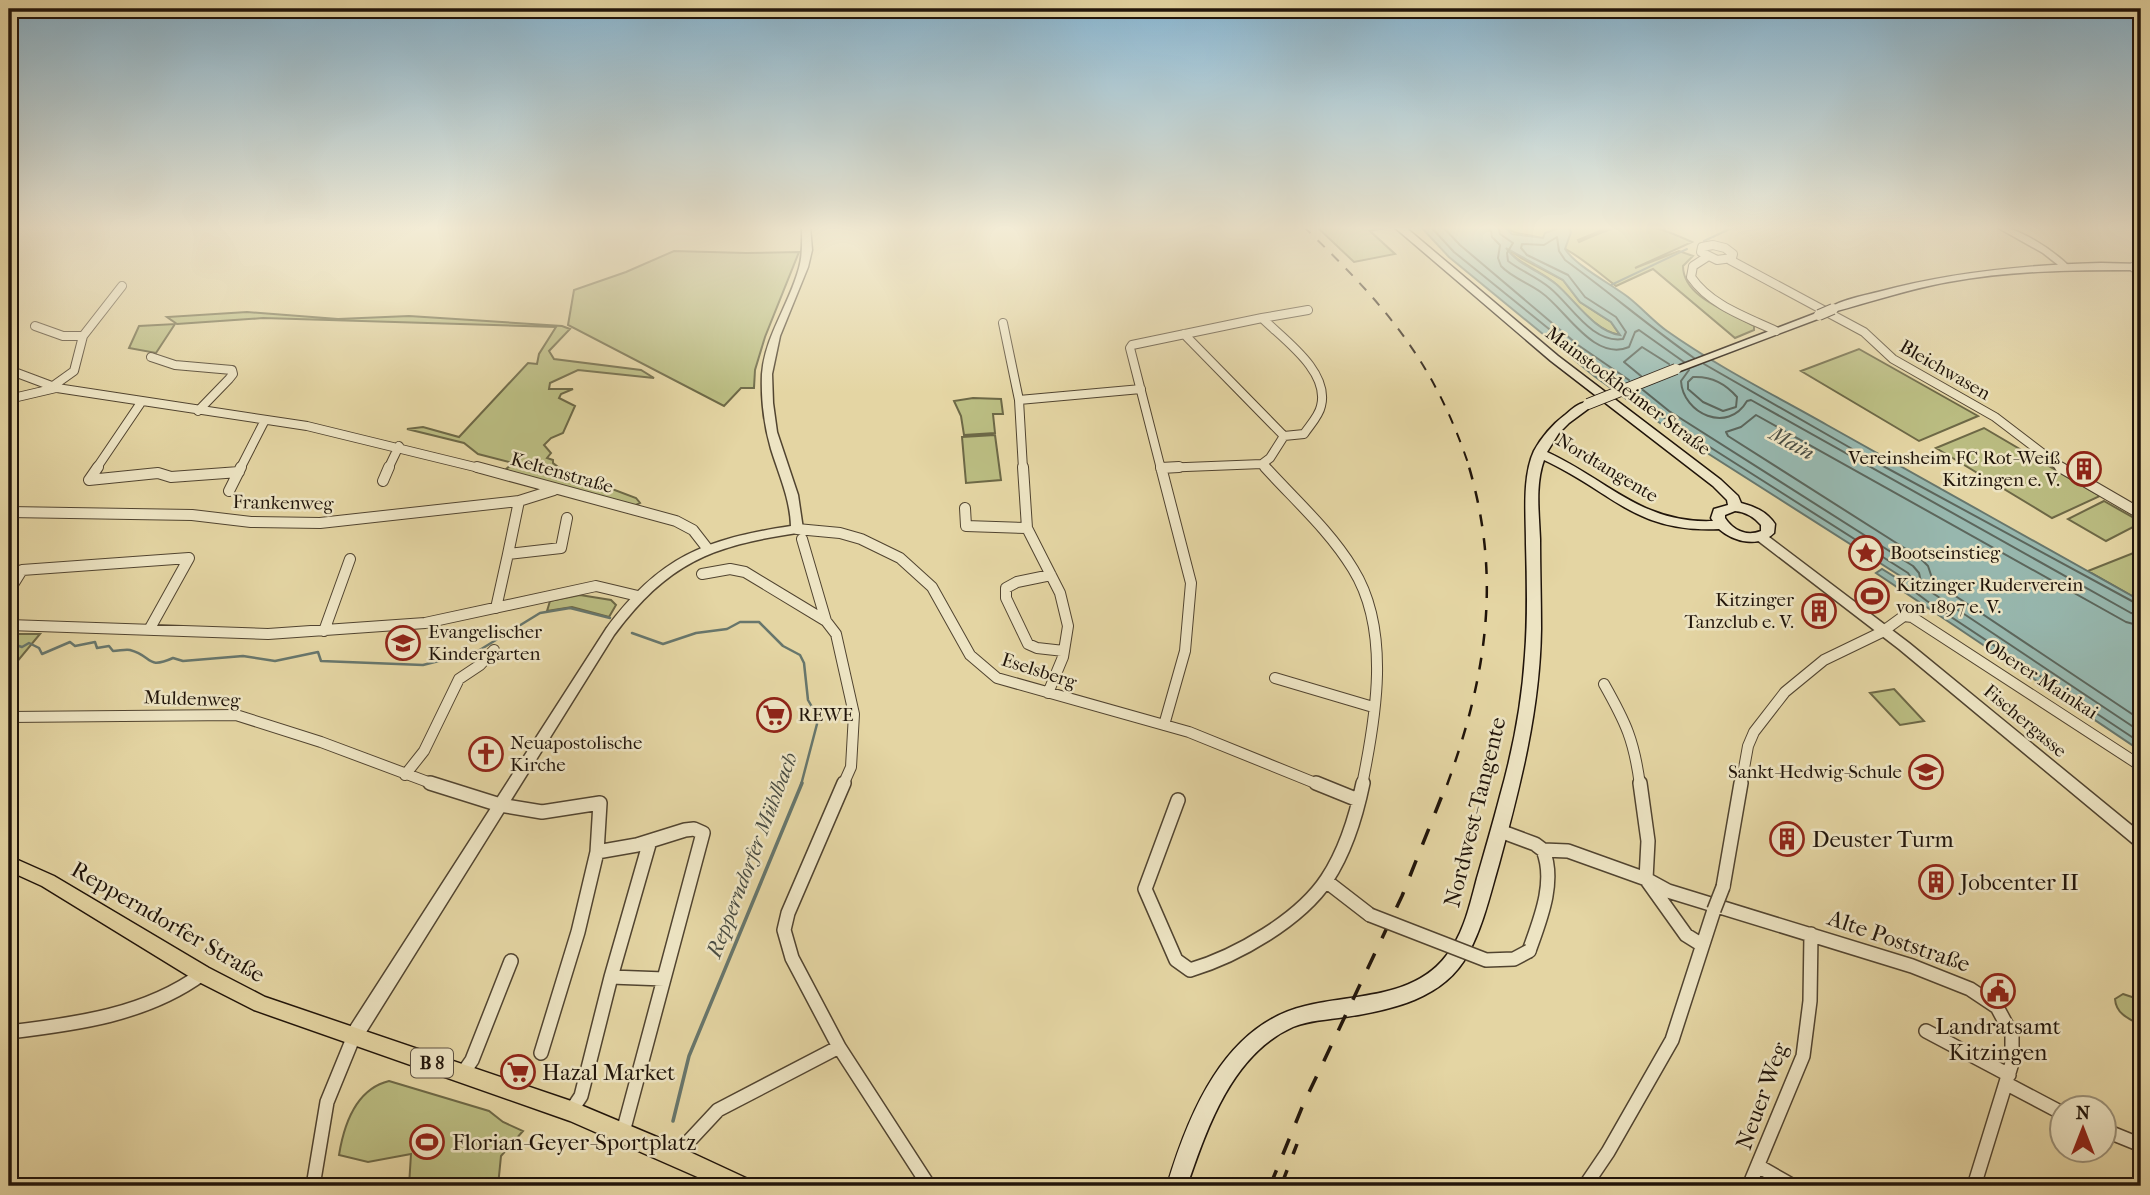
<svg xmlns="http://www.w3.org/2000/svg" width="2150" height="1195" viewBox="0 0 2150 1195" font-family="'IM FELL French Canon',serif">
<style>
.green{fill:#babc81;stroke:#6d6846;stroke-width:2}
.water{fill:#97b7ae;stroke:#67766c;stroke-width:2;fill-rule:evenodd}
.lines{fill:none;stroke-linecap:round;stroke-linejoin:round}
.shore{stroke:#5c665c;stroke-width:2}
.stream-far2{stroke:#67766c;stroke-width:2}
.stream-far1{stroke:#67766c;stroke-width:2.5}
.stream{stroke:#67766c;stroke-width:3.5}
.minor-far2-casing{stroke:#514430;stroke-width:10}
.minor-far1-casing{stroke:#514430;stroke-width:12}
.minor-casing{stroke:#514430;stroke-width:16}
.tertiary-casing{stroke:#514430;stroke-width:3}
.secondary-casing{stroke:#20140a;stroke-width:3}
.primary-casing{stroke:#20140a;stroke-width:3}
.minor-far2{stroke:#ede4c3;stroke-width:8}
.minor-far1{stroke:#ede4c3;stroke-width:10}
.minor{stroke:#ede4c3;stroke-width:13}
.tertiary{fill:#ede4c3;fill-rule:evenodd}
.secondary{fill:#ede4c3;fill-rule:evenodd}
.primary{fill:#e4d5a3;fill-rule:evenodd}
.rail-far2{stroke:#20140a;stroke-width:2;stroke-dasharray:10 10;stroke-linecap:butt}
.rail-far1{stroke:#20140a;stroke-width:2.5;stroke-dasharray:12 12;stroke-linecap:butt}
.rail{stroke:#20140a;stroke-width:3.5;stroke-dasharray:17 17;stroke-linecap:butt}
.minor-bridge-casing{stroke:#514430;stroke-width:16;stroke-linecap:butt}
.secondary-bridge-casing{stroke:#20140a;stroke-width:12;stroke-linecap:butt}
.minor-bridge{stroke:#ede4c3;stroke-width:13}
.secondary-bridge{stroke:#ede4c3;stroke-width:10}
.labels{text-anchor:middle;dominant-baseline:central;stroke-width:5;stroke-linejoin:round;paint-order:stroke}
.shield{fill:#ede4c3;stroke:#5e5242;stroke-width:2}
.shield-label{font-size:18px;font-weight:bold;fill:#20140a}
.street-label{font-size:19px;fill:#20140a;stroke:#ede4c3}
.poi-label{font-size:19px;fill:#20140a;stroke:#ede4c3;text-anchor:start}
.water-label{font-size:21px;font-style:italic;fill:#4a4d43;stroke:#ede4c3}
.near-street-label{font-size:23px;fill:#20140a;stroke:#ede4c3}
.near-poi-label{font-size:23px;fill:#20140a;stroke:#ede4c3;text-anchor:start}
</style>
<rect width="100%" height="100%" fill="#e4d5a3"/>
<filter id="stains"><feTurbulence type="fractalNoise" baseFrequency=".00286" numOctaves="4"/><feColorMatrix values="0 0 0 0 .2 0 0 0 0 .09 0 0 0 0 .02 0 0 0 .5 -.17"/></filter>
<radialGradient id="worn" r=".72"><stop offset=".6" stop-color="#630" stop-opacity="0"/><stop offset="1" stop-color="#630" stop-opacity=".3"/></radialGradient>
<path class="green" d="M1316 226H1394L1370 231 1395 254 1354 262Z
M1501 226H1612L1578 240 1579 242C1628 220 1642 219 1692 242L1635 268 1679 251 1693 256 1683 266C1683 298 1731 312 1754 326V330L1735 338 1653 269 1616 286C1593 268 1566 244 1537 237 1521 233 1517 235 1501 226Z
M1504 246 1521 258 1563 280 1580 302 1611 322 1620 335C1594 330 1576 303 1557 285 1540 270 1518 264 1504 246Z
M674 251 746 253 799 252 765 337 755 370 754 388H741L724 406 568 325 574 290 626 272Z
M247 312 338 319 409 316 562 326 570 329 549 351 554 359 641 370 654 378 578 370 550 383 549 389H573L561 394 559 398 575 406 563 433 551 438 544 445 551 453 547 458 553 460V463L562 470 636 498 640 503 634 506 505 470 513 463 478 454 464 443 407 429 423 427 459 437 528 363 537 364 539 354 556 327 263 318 177 324 167 317Z
M175 324 156 353 129 348 139 326Z
M1859 349 1978 416 1919 441 1801 371Z
M973 398 1001 399 1003 414H993L995 433 964 435 961 416 954 401Z
M1984 428 2100 496 2052 518 1936 448Z
M995 435 1001 480 966 483 962 437Z
M2104 501 2141 522V523L2106 541 2068 519Z
M2141 550V601L2088 571Z
M580 595 611 600 616 605 609 617 572 607 547 611 550 601Z
M9 634H40L16 663H9Z
M1894 689 1924 721 1900 725 1870 693Z
M2123 994 2141 1000V1025C2129 1019 2116 1014 2115 999Z
M389 1081 489 1111 503 1122 523 1131 501 1156 498 1186H409L411 1154 368 1162 339 1155C344 1124 356 1089 389 1081Z"/>
<path class="water" d="M1420 226H1504L1512 234 1543 238 1545 233 1556 229V226H1568L1571 232 1565 249C1576 266 1611 284 1628 297 1642 308 1653 321 1667 331 1718 367 1774 395 1827 425 1931 484 2037 542 2141 601V751L1876 573 1882 569 1903 582H1905V579L1660 423 1594 376 1449 257ZM1506 248 1563 280 1580 302 1611 322 1620 335C1595 332 1574 299 1556 284 1540 271 1518 265 1506 248Z"/>
<g class="lines">
<path class="shore" d="M1430 226 1454 252 1554 333 1572 352 1619 384
M1442 226 1460 245 1578 345 1629 380
M1490 226 1492 237 1500 245 1498 258 1501 266C1512 278 1529 283 1542 293 1566 310 1594 362 1629 347L1635 332 1639 330 1684 362
M1498 226 1500 234 1513 243 1507 253 1508 261C1521 271 1537 277 1550 288 1571 305 1592 344 1623 339L1626 332 1616 317 1585 297 1568 275 1527 255 1521 248 1522 244 1544 245 1557 237 1559 251 1565 260C1609 292 1650 327 1694 358
M1704 364 1861 454 2141 606
M1689 370 1681 381C1683 414 1728 434 1747 401L1751 400 2131 613 2141 615
M1641 376 1624 362 1642 347 1669 364
M1693 377C1711 376 1725 383 1737 397L1736 407 1723 411 1703 402 1688 389V382Z
M1643 390 1669 411 1913 566 1919 573 1922 586 2141 732
M1633 394 1664 418 1908 573 1912 579 1911 589 1927 601 2141 743
M2141 626 2126 622 1756 415 1741 427 1726 432 1728 436 1920 558 1928 566 1933 581 2141 720"/>
<path class="stream-far2" d="M1704 241 1736 226
M1611 285 1687 249"/>
<path class="stream-far1" d="M632 633 663 644 696 633 727 629 740 622H759L783 646 800 655 804 663 808 700 816 714 817 724 801 785
M9 643 22 647 29 643 39 648 42 654 70 642 75 646 95 642 97 648 109 646 113 651C119 651 125 649 130 650 153 656 146 670 173 658L183 661 243 656 275 661 318 652 321 661 423 665 478 651 540 613 570 608 610 618"/>
<path class="stream" d="M673 1121 689 1056 802 783"/>
<g class="minor-far2-casing">
<path id="minor-far2" d="M1713 245 1725 248 1733 254 1732 258 1717 260 1701 252 1702 247Z
M1707 257 1693 266 1691 277C1710 305 1746 317 1776 331
M1730 260 1864 332 1893 359 1995 417 2063 469
M2133 267 2141 274
M1262 318 1308 310
M1003 323 1019 400 1023 469
M35 326 63 336H83
M1184 334 1284 436
M151 357 175 365 232 370 233 374 229 379 198 411
M9 370 57 388 307 426 483 469
M53 386 74 371 83 336 122 286
M9 399 56 388
M1019 400 1141 389
M1161 468 1262 464
M96 469 140 404
M240 469 265 420
M388 469 399 446
M1161 469 1130 348 1132 345 1262 318C1283 339 1330 371 1321 406 1319 416 1310 425 1304 434L1284 436
M1267 469 1262 464 1270 458 1284 436"/>
</g>
<g class="minor-far1-casing">
<path id="minor-far1" d="M477 467 676 521 693 530 707 548
M1023 467 1027 528 1060 593 1068 626 1063 657 1048 693
M1161 467 1191 583 1185 651 1164 725
M1265 467C1295 500 1330 531 1353 569 1391 630 1376 717 1362 785
M2060 467 2141 514
M1161 468 1179 467
M89 480 158 473 171 477 239 472
M89 480 98 467
M383 481 389 467
M229 491 241 467
M965 508 966 526 1027 528
M9 512 192 515 251 522 320 523 519 501 554 490
M797 529 840 533 861 539 900 558 932 587 970 655 997 678 1189 732 1320 785
M802 539 826 621
M508 554 519 501
M702 574 730 569 745 572 826 621 836 634 854 714 851 767 843 785
M1051 575 1017 582 1006 588V598L1028 644 1037 648 1064 651
M9 591 22 570 189 558 149 630
M496 608 508 554 561 548 567 518
M9 625 268 634 425 623 596 586 638 596
M324 631 350 559
M1275 678 1373 707
M1604 684C1626 723 1634 740 1640 785
M9 717 236 715 321 742 436 785
M405 775 424 751 459 679 480 665 494 650
M1741 785 1748 746 1754 732 1785 692 1824 660 1882 632 1904 616 1912 617 2141 766"/>
</g>
<g class="minor-casing">
<path id="minor" d="M430 783 500 805 542 812 600 803 597 852 578 932 541 1053
M844 783 788 913 784 930 792 958 839 1047 929 1186
M1316 783 1358 800
M1640 783 1648 841 1646 879 1686 935 1702 945
M1178 800 1145 889 1176 960 1190 970C1237 956 1300 920 1327 879 1346 850 1356 817 1363 783
M1500 831 1535 844 1543 850 1568 851 1646 879 1668 891 1912 966 1970 989 1997 1007 2012 1035V1063L1974 1186
M597 852 637 845 685 830 694 829 703 833 623 1132
M1326 881 1370 915
M1723 887 1741 783
M1529 951C1540 920 1556 882 1543 850
M611 977 664 979
M1926 1031 2009 1075
M9 1032C76 1024 146 1015 202 974
M463 1073 472 1060 511 961
M2007 1084 2062 1113
M571 1111 581 1096 611 977 650 841
M2104 1130 2141 1145
M676 1155 718 1110 839 1047
M1758 1166 1793 1186
M313 1186 327 1102 354 1036
M1585 1186 1608 1152 1672 1040 1714 910
M1749 1186 1803 1056 1810 1001 1811 934"/>
</g>
<g class="tertiary-casing">
<path id="tertiary" d="M802 226H810L812 250 808 267 780 336 772 374 773 403 777 432 798 495 803 529 797 533C710 546 668 563 614 635L360 1042 354 1044 348 1042 346 1036 348 1030 606 629C659 557 705 539 791 526 790 498 779 475 771 449 764 425 761 399 762 374 765 336 789 305 799 268 803 254 802 241 802 226Z
M1995 226C2017 226 2054 251 2069 266L2062 268 2043 253Z
M1761 533 1765 534 1909 643 2141 833V848L2136 846 1899 649 1757 540 1755 537Z"/>
</g>
<g class="secondary-casing">
<path id="secondary" d="M1393 226H1404L1558 356 1721 480 1738 496 1741 503C1755 507 1766 511 1775 524L1774 533C1759 548 1734 542 1719 529 1635 533 1613 492 1544 460 1535 485 1539 513 1540 539 1540 569 1541 599 1541 629 1540 710 1520 787 1499 864 1490 895 1483 926 1468 954 1444 999 1391 1010 1345 1017 1328 1020 1309 1020 1293 1027 1232 1054 1207 1128 1187 1186H1167C1188 1115 1224 1025 1305 1006 1353 994 1413 999 1446 956 1464 934 1470 904 1477 878 1485 850 1493 823 1500 796 1513 750 1522 703 1525 655 1528 618 1527 581 1526 544 1526 514 1522 477 1534 451 1541 438 1553 424 1565 415 1573 408 1582 400 1592 402V406L1569 423 1559 433 1547 452C1608 480 1642 524 1713 521L1711 518 1714 509 1728 505 1727 500 1713 486 1551 361ZM1735 511C1746 512 1754 517 1761 525V531C1746 537 1733 530 1725 518V515Z
M2101 263 2141 264V270C2076 270 2012 270 1948 282 1908 289 1871 302 1833 312L1828 309C1840 300 1862 296 1878 292 1952 272 2025 265 2101 263Z
M1819 312 1824 315 1823 317 1680 371 1676 372 1670 369Z"/>
</g>
<g class="primary-casing">
<path id="primary" d="M9 856 54 876 209 968 265 997 571 1101 664 1140 748 1179 751 1186H718L570 1121 254 1010 195 980 42 886 9 871Z"/>
</g>
<use href="#minor-far2" class="minor-far2"/>
<use href="#minor-far1" class="minor-far1"/>
<use href="#minor" class="minor"/>
<use href="#tertiary" class="tertiary"/>
<use href="#secondary" class="secondary"/>
<use href="#primary" class="primary"/>
<path class="rail-far2" d="M1303 226C1384 304 1434 360 1470 469"/>
<path class="rail-far1" d="M1447 785C1486 678 1502 579 1469 467"/>
<path class="rail" d="M1270 1186 1303 1105 1402 896 1447 783
M1281 1186 1297 1144"/>
<g class="minor-bridge-casing">
<path id="minor-bridge" d="M1714 910 1723 887
M1370 915 1486 960 1514 959 1529 951"/>
</g>
<g class="secondary-bridge-casing">
<path id="secondary-bridge" d="M1819 315 1833 309
M1588 404 1676 369"/>
</g>
<use href="#minor-bridge" class="minor-bridge"/>
<use href="#secondary-bridge" class="secondary-bridge"/>
</g>
<linearGradient id="sky" x2="0" y2="1"><stop stop-color="#87b5d1"/><stop offset="0.58" stop-color="#f3ecd6"/><stop offset="1" stop-color="#f3ecd6" stop-opacity="0"/></linearGradient>
<rect width="2150" height="393" fill="url(#sky)"/>
<defs>
<g id="building-ring" transform="scale(1.75)"><circle r="9.5" fill="#ede4c3" stroke="#8f2418" stroke-width="1.5"/><path d="M-4-6H4V6H1V3H-1V6H-4ZM-2.5-4.3h1.7v1.8h-1.7ZM.8-4.3h1.7v1.8H.8ZM-2.5-1h1.7V.8h-1.7ZM.8-1h1.7V.8H.8Z" fill="#8f2418"/></g>
<g id="sight-ring" transform="scale(1.75)"><circle r="9.5" fill="#ede4c3" stroke="#8f2418" stroke-width="1.5"/><path d="M0-6L1.8-2.2L6-1.7L2.9 1.2L3.7 5.4L0 3.3L-3.7 5.4L-2.9 1.2L-6-1.7L-1.8-2.2Z" fill="#8f2418"/></g>
<g id="stadium-ring" transform="scale(1.75)"><circle r="9.5" fill="#ede4c3" stroke="#8f2418" stroke-width="1.5"/><path d="M0-5a6.5 5 0 1 0 0 10a6.5 5 0 1 0 0-10ZM-3.5-1.8h7v3.6h-7Z" fill="#8f2418"/></g>
<g id="school-ring" transform="scale(1.75)"><circle r="9.5" fill="#ede4c3" stroke="#8f2418" stroke-width="1.5"/><path d="M0-5L7-2L0 1L-7-2ZM-4 1L0 2.5L4 1V4Q0 6-4 4Z" fill="#8f2418"/></g>
<g id="supermarket-ring" transform="scale(1.75)"><circle r="9.5" fill="#ede4c3" stroke="#8f2418" stroke-width="1.5"/><path d="M-6-5.5h2.5l.6 2H6L4.5 2H-2.5L-4.4-4H-6ZM-1.5 3.2a1.3 1.3 0 1 0 .1 0ZM3 3.2a1.3 1.3 0 1 0 .1 0Z" fill="#8f2418"/></g>
<g id="church-ring" transform="scale(1.75)"><circle r="9.5" fill="#ede4c3" stroke="#8f2418" stroke-width="1.5"/><path d="M-1.2-6h2.4v3.5h3.3v2.4h-3.3V6h-2.4V-.1h-3.3v-2.4h3.3Z" fill="#8f2418"/></g>
<g id="civic-ring" transform="scale(1.75)"><circle r="9.5" fill="#ede4c3" stroke="#8f2418" stroke-width="1.5"/><path d="M-.6-6.5H3V-4.5H.6V-3L4-1V1h2V6H-6V1h2V-1L-.6-3ZM-1.2 2.5V6h2.4V2.5Z" fill="#8f2418"/></g>
</defs>
<g fill-rule="evenodd">
<use href="#building-ring" x="2084" y="469"/>
<use href="#sight-ring" x="1866" y="553"/>
<use href="#stadium-ring" x="1872" y="596"/>
<use href="#building-ring" x="1819" y="611"/>
<use href="#school-ring" x="403" y="643"/>
<use href="#supermarket-ring" x="774" y="715"/>
<use href="#church-ring" x="486" y="754"/>
<use href="#school-ring" x="1926" y="772"/>
<use href="#building-ring" x="1787" y="839"/>
<use href="#building-ring" x="1936" y="882"/>
<use href="#civic-ring" x="1998" y="991"/>
<use href="#supermarket-ring" x="518" y="1072"/>
<use href="#stadium-ring" x="427" y="1142"/>
</g>
<g class="labels">
<rect class="shield" x="411" y="1048.5" width="42" height="29" rx="5"/>
<g class="shield-label">
<text x="432" y="1063">B 8</text>
</g>
<g class="street-label">
<text transform="translate(1945 370) rotate(30)">Bleichwasen</text>
<text transform="translate(1628 391) rotate(37)">Mainstockheimer Straße</text>
<text transform="translate(1607 468) rotate(31)">Nordtangente</text>
<text transform="translate(562 473) rotate(16)">Keltenstraße</text>
<text transform="translate(283 503) rotate(1)">Frankenweg</text>
<text transform="translate(1039 671) rotate(18)">Eselsberg</text>
<text transform="translate(2041 679) rotate(33)">Oberer Mainkai</text>
<text transform="translate(192 699) rotate(2)">Muldenweg</text>
<text transform="translate(2025 721) rotate(40)">Fischergasse</text>
</g>
<g class="poi-label">
<text x="2060" y="458" text-anchor="end">Vereinsheim FC Rot-Weiß<tspan x="2060" dy="22">Kitzingen e. V.</tspan></text>
<text x="1890" y="553">Bootseinstieg</text>
<text x="1896" y="585">Kitzinger Ruderverein<tspan x="1896" dy="22">von 1897 e. V.</tspan></text>
<text x="1794" y="600" text-anchor="end">Kitzinger<tspan x="1794" dy="22">Tanzclub e. V.</tspan></text>
<text x="428" y="632">Evangelischer<tspan x="428" dy="22">Kindergarten</tspan></text>
<text x="798" y="715">REWE</text>
<text x="510" y="743">Neuapostolische<tspan x="510" dy="22">Kirche</tspan></text>
<text x="1902" y="772" text-anchor="end">Sankt-Hedwig-Schule</text>
</g>
<g class="water-label">
<text transform="translate(1792 443) rotate(29)">Main</text>
<text transform="translate(752 855) rotate(-69)">Repperndorfer Mühlbach</text>
</g>
<g class="near-street-label">
<text transform="translate(1475 812) rotate(-76)">Nordwest-Tangente</text>
<text transform="translate(168 922) rotate(30)">Repperndorfer Straße</text>
<text transform="translate(1899 941) rotate(19)">Alte Poststraße</text>
<text transform="translate(1762 1096) rotate(-70)">Neuer Weg</text>
</g>
<g class="near-poi-label">
<text x="1812" y="839">Deuster Turm</text>
<text x="1960" y="882">Jobcenter II</text>
<text x="1998" y="1026" text-anchor="middle">Landratsamt<tspan x="1998" dy="26">Kitzingen</tspan></text>
<text x="542" y="1072">Hazal Market</text>
<text x="452" y="1142">Florian-Geyer-Sportplatz</text>
</g>
</g>
<rect width="2150" height="1195" fill="none" stroke="#e4d5a3" stroke-width="35"/>
<rect x="10" y="10" width="2129" height="1174" fill="none" stroke="#20140a" stroke-width="3.5"/>
<rect x="18" y="18" width="2115" height="1160" fill="none" stroke="#20140a" stroke-width="2"/>
<g transform="translate(2083 1129)"><circle r="33" fill="#ede4c3" stroke="#9b9179" stroke-width="2"/>
<path d="M0-5L12 26L0 18L-12 26Z" fill="#8f2418"/>
<text y="-10" font-size="19" font-weight="bold" text-anchor="middle" fill="#20140a">N</text>
</g>
<rect width="100%" height="100%" filter="url(#stains)"/>
<rect width="100%" height="100%" fill="url(#worn)"/>
</svg>
